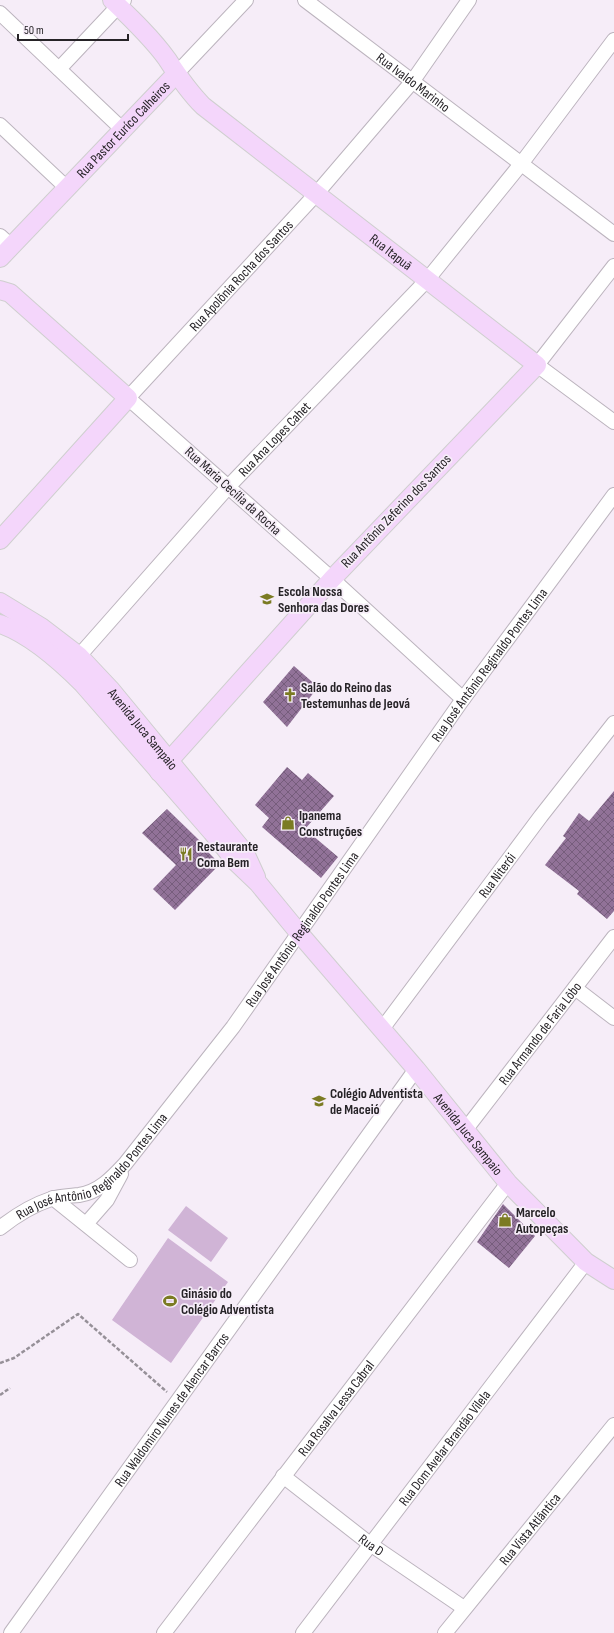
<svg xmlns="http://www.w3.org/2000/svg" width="614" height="1633" viewBox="0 0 614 1633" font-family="'Sofia Sans Condensed',sans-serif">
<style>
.garden{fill:#d0b4d6}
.building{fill:url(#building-cross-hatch)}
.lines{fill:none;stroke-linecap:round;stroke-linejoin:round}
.minor-casing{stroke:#bcb4be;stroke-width:16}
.major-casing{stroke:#cfcfcf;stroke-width:20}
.path{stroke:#969098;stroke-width:2.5;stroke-dasharray:4 2;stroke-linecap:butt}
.minor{stroke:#fff;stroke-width:14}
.major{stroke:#f4d6fb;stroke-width:18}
.labels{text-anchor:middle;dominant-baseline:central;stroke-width:3.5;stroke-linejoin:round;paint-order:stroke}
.street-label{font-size:14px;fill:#262327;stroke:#f6edf8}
.poi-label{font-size:14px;font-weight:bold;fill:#262327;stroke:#f6edf8;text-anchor:start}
</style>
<defs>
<pattern id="building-cross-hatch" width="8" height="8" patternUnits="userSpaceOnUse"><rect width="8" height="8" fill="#917298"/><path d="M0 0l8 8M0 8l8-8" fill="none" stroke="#765d7c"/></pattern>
</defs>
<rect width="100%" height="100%" fill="#f6edf8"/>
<path class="garden" d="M186 1206 228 1238 211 1262 168 1230Z
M168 1238 228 1282 171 1363 112 1320Z"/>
<path class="building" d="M294 666 318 687 287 727 263 702Z
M287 767 302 780 308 773 334 796 305 829 338 857 321 878 262 827 269 818 255 805Z
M614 791V911L607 919 577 894 579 891 545 865 566 838 563 836 579 813 589 821Z
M167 809 200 841 199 843 220 864 175 910 153 889 176 865 142 833Z
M503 1204 535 1236 509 1268 477 1242Z"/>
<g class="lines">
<g class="minor-casing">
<g id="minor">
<path id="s1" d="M305 0 614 234"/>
<path d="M0 13 123 130"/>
<path d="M59 69 124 0"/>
<path d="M176 74 246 0"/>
<path d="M0 125 68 189"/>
<path d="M0 236 11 246"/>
<path d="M614 266 537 365 614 422"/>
<path id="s2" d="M79 656 228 487 427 280 521 164 614 40"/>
<path id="s3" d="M463 699 332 579 128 398 317 193 412 82 469 0"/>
<path d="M575 988 614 1018"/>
<path id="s4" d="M382 1029 541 816 614 723"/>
<path id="s5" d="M466 1129 614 937"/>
<path d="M53 1198 130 1260"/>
<path d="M86 1224 107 1200 121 1174"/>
<path id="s6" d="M0 1228C15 1216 33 1205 51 1199 60 1196 70 1196 79 1195 99 1192 112 1178 125 1164L233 1027 463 699 614 495"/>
<path id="s7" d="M283 1476 370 1544 464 1608"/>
<path id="s8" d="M11 1633 416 1069"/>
<path id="s9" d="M164 1633 508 1183"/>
<path id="s10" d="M303 1633 586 1262"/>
<path id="s11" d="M445 1633 614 1425"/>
</g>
</g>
<g class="major-casing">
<g id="major">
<path id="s12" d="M112 0C131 18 152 38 167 59 178 76 188 91 203 106L537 365 332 579 159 772"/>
<path id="s13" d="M0 258 176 74"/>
<path d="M0 290 10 293 128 398 0 540"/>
<path id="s14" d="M0 602 41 627 79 656 111 690 245 853 256 877"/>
<path id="s15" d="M0 624C30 634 61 662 83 684L212 832 236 862 258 883 299 933 416 1069 508 1183 586 1262 614 1280"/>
</g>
</g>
<path class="path" d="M0 1363 14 1358 78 1314 167 1392
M0 1395 10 1388"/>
<use href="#minor" class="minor"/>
<use href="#major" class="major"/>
</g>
<defs>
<g id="school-bare" transform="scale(1.08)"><path d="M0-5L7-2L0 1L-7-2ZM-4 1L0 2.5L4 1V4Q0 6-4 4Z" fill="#7b7b23" stroke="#f6edf8" stroke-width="2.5" paint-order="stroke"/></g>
<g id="church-bare" transform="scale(1.08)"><path d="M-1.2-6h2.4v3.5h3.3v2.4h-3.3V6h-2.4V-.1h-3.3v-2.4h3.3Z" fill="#7b7b23" stroke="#f6edf8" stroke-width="2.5" paint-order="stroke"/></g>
<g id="shop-bare" transform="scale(1.08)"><path d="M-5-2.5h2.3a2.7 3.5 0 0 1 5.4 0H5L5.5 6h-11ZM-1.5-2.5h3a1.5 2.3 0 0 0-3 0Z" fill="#7b7b23" stroke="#f6edf8" stroke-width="2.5" paint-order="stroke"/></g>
<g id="restaurant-bare" transform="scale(1.08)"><path d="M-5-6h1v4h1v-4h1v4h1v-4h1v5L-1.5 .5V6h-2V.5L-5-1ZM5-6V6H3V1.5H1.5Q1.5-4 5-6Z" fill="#7b7b23" stroke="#f6edf8" stroke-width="2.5" paint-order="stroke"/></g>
<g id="stadium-bare" transform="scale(1.08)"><path d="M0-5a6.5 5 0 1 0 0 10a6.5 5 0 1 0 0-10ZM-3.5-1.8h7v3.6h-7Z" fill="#7b7b23" stroke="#f6edf8" stroke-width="2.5" paint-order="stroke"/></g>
</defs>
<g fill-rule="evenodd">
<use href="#school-bare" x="267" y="599"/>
<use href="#church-bare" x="290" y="695"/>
<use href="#shop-bare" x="288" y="823"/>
<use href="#restaurant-bare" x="186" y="854"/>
<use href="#school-bare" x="319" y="1101"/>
<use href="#shop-bare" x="505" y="1220"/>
<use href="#stadium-bare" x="170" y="1301"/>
</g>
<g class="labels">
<g class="street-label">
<text stroke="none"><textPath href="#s1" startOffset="136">Rua Ivaldo Marinho</textPath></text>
<text stroke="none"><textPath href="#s13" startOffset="178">Rua Pastor Euríco Calheiros</textPath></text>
<text stroke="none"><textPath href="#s12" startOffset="378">Rua Itapuã</textPath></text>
<text stroke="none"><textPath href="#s3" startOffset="617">Rua Apolônia Rocha dos Santos</textPath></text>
<text stroke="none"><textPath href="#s2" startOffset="292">Rua Ana Lopes Cahet</textPath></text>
<text transform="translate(233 491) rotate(42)">Rua Maria Cecília da Rocha</text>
<text transform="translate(396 511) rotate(-46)">Rua Antônio Zeferino dos Santos</text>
<text stroke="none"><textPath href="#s6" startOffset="762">Rua José Antônio Reginaldo Pontes Lima</textPath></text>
<text stroke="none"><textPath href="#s14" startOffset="193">Avenida Juca Sampaio</textPath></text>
<text stroke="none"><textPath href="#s4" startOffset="192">Rua Niterói</textPath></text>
<text stroke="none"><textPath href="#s6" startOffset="438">Rua José Antônio Reginaldo Pontes Lima</textPath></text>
<text stroke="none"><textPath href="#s5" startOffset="121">Rua Armando de Faria Lôbo</textPath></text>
<text stroke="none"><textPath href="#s15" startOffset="696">Avenida Juca Sampaio</textPath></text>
<text stroke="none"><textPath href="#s6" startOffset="114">Rua José Antônio Reginaldo Pontes Lima</textPath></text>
<text stroke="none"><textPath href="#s9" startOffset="283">Rua Rosalva Lessa Cabral</textPath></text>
<text stroke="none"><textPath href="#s8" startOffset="275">Rua Waldomiro Nunes de Alencar Barros</textPath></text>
<text stroke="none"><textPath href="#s10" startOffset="233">Rua Dom Avelar Brandão Vilela</textPath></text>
<text stroke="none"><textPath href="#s11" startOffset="134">Rua Vista Atlântica</textPath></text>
<text stroke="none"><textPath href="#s7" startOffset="112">Rua D</textPath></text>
</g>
<g class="poi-label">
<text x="278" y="591">Escola Nossa<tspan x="278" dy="16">Senhora das Dores</tspan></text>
<text x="301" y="687">Salão do Reino das<tspan x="301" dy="16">Testemunhas de Jeová</tspan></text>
<text x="299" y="815">Ipanema<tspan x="299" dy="16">Construções</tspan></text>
<text x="197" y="846">Restaurante<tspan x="197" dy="16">Coma Bem</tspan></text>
<text x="330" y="1093">Colégio Adventista<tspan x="330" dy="16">de Maceió</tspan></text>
<text x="516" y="1212">Marcelo<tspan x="516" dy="16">Autopeças</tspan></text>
<text x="181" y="1293">Ginásio do<tspan x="181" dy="16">Colégio Adventista</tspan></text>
</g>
</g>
<path d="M18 34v6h110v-6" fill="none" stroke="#262327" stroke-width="2"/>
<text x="24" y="34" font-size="12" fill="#262327" stroke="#f6edf8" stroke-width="3" paint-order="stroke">50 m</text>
</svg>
